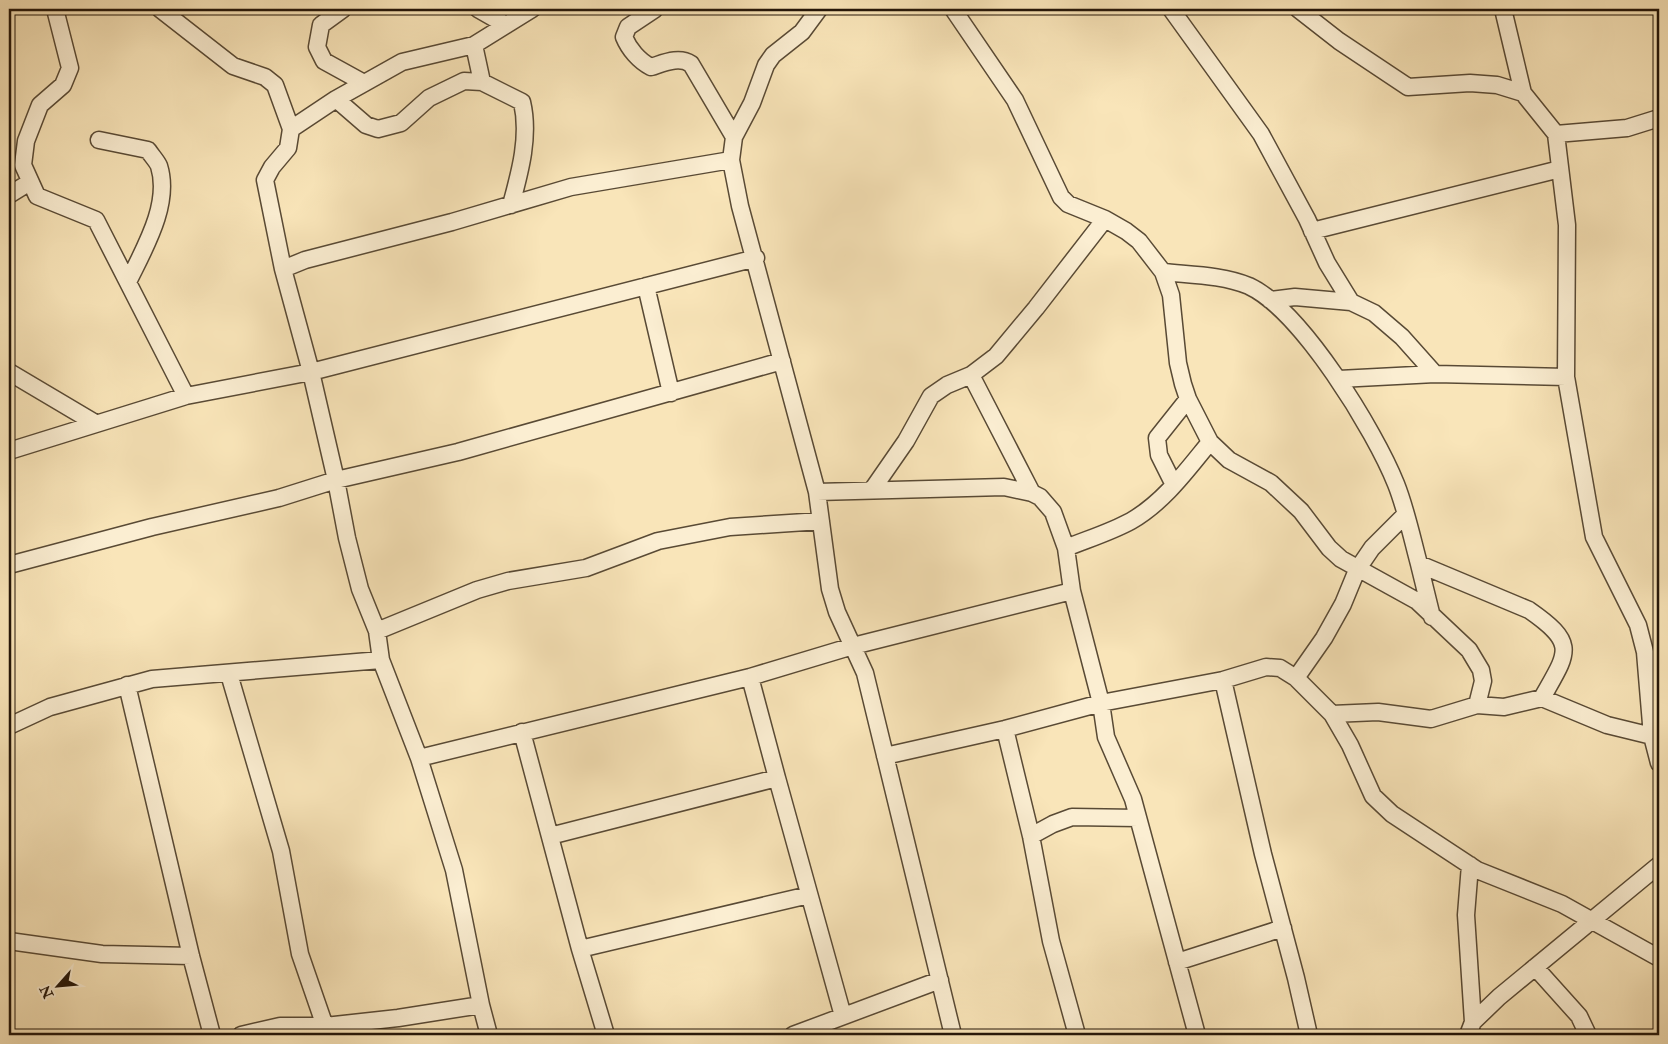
<svg xmlns="http://www.w3.org/2000/svg" width="1668" height="1044" viewBox="0 0 1668 1044" font-family="'IM FELL Double Pica',serif">
<style>
.lines{fill:none;stroke-linecap:round;stroke-linejoin:round}
.street-casing{stroke:#594a35;stroke-width:19}
.street{stroke:#fbeed2;stroke-width:16}
</style>
<rect width="100%" height="100%" fill="#f9e5b9"/>
<filter id="stains"><feTurbulence type="fractalNoise" baseFrequency=".004" numOctaves="4"/><feColorMatrix values="0 0 0 0 .2 0 0 0 0 .09 0 0 0 0 .02 0 0 0 .5 -.17"/></filter>
<radialGradient id="worn" r=".72"><stop offset=".6" stop-color="#630" stop-opacity="0"/><stop offset="1" stop-color="#630" stop-opacity=".3"/></radialGradient>
<g class="lines">
<g class="street-casing">
<path id="street" d="M55 9 70 68 63 85 40 105 26 141 23 165 37 196 96 220 186 396
M160 9 233 66 265 77 275 85 291 129 288 148 272 167 265 180 283 269
M343 9 321 25 317 47 324 61 364 83
M478 9 506 25
M655 9 628 27 624 37C629 49 639 61 651 67 664 63 679 56 691 64L734 137
M819 9 802 32 773 55 766 65 752 103 734 137 731 160 740 206 817 492 830 589 837 612 865 673 953 1035
M953 9 1015 100 1061 197 1068 204 1105 219 1126 231 1139 241 1163 272 1171 295 1178 363 1183 384 1188 399 1210 442 1229 460 1271 483 1301 511 1329 548 1341 559 1417 601 1469 650 1481 670 1483 681 1477 705 1504 707 1542 698 1607 725 1652 736
M1171 9 1261 134 1307 219 1327 263 1351 302 1374 313 1402 337 1435 374 1566 377
M1298 9 1339 41 1408 87 1470 83 1497 85 1523 93
M1503 9 1523 93 1556 134 1567 225 1566 377 1594 537 1638 625 1645 652 1652 736 1659 763
M474 45 482 82
M336 99 366 125 378 129 401 123 429 98 464 81 482 82 522 102C530 136 520 172 511 205
M291 129 336 99 402 62 474 45 532 9
M1556 134 1627 128 1659 118
M99 140 148 150C151 155 157 161 159 166 171 204 144 249 128 282
M9 195 30 182
M1312 231 1560 169
M1163 272C1191 275 1223 275 1249 286 1301 310 1375 431 1396 484 1406 509 1412 538 1419 564
M646 286 671 393
M1270 300 1295 297 1351 302
M9 372 95 423
M971 375 1032 493
M1339 379 1435 374
M9 451 186 396 311 372 756 258
M1174 485 1159 455 1157 438 1188 399
M872 490 906 441 931 396 947 385 971 375 996 356 1036 308 1105 219
M817 492 1004 487 1032 493 1040 497 1053 512 1066 548 1072 591 1101 703 1106 737 1133 799 1197 1035
M1405 515 1372 548 1357 570 1343 604 1324 638 1296 678 1332 714 1350 745 1373 796 1392 814 1477 870 1562 904 1659 958
M1066 548C1088 539 1111 532 1131 521 1164 502 1187 470 1210 442
M9 565 152 527 279 498 336 480 458 452 782 361
M1432 617 1419 564 1529 610C1578 644 1568 652 1542 698
M377 631 477 590 508 581 586 568 658 541 730 527 821 521
M229 674 281 851 300 954 328 1035
M750 677 777 778
M1223 680 1263 854 1296 978 1309 1035
M127 685 191 956 212 1035
M1332 714 1378 712 1431 719 1477 705
M9 726 50 707 152 679 381 660
M1005 729 1031 836 1051 941 1077 1035
M522 732 580 949 606 1035
M885 756 1005 729 1101 703 1223 680 1266 667 1280 668 1296 678
M419 758 750 677 853 646 1072 591
M550 836 777 778 843 1016
M1031 836 1053 824 1072 817 1138 818
M1470 865 1466 915 1473 1022
M9 941 102 954 191 956
M580 949 809 895
M1177 962 1283 928
M1535 967 1579 1016 1588 1035
M241 1035 280 1026H325L398 1018 481 1005
M489 1035 481 1005 454 870 419 758 381 660 377 631 360 589 347 538 336 480 311 372 283 269 305 260 452 222 571 187 731 160
M793 1035 940 980
M1468 1035 1473 1022 1499 997 1659 865"/>
</g>
<use href="#street" class="street"/>
</g>
<rect width="1668" height="1044" fill="none" stroke="#f9e5b9" stroke-width="30"/>
<rect x="10" y="10" width="1648" height="1024" fill="none" stroke="#241609" stroke-width="2.5"/>
<rect x="15" y="15" width="1638" height="1014" fill="none" stroke="#241609"/>
<g transform="translate(58 986) rotate(243)" stroke="#fbeed2" stroke-width="4" paint-order="stroke">
<path d="M0-4L9 19L0 12L-9 19Z" fill="#241609"/>
<text y="-8" font-size="14" font-weight="bold" text-anchor="middle" fill="#241609">N</text>
</g>
<rect width="100%" height="100%" filter="url(#stains)"/>
<rect width="100%" height="100%" fill="url(#worn)"/>
</svg>
